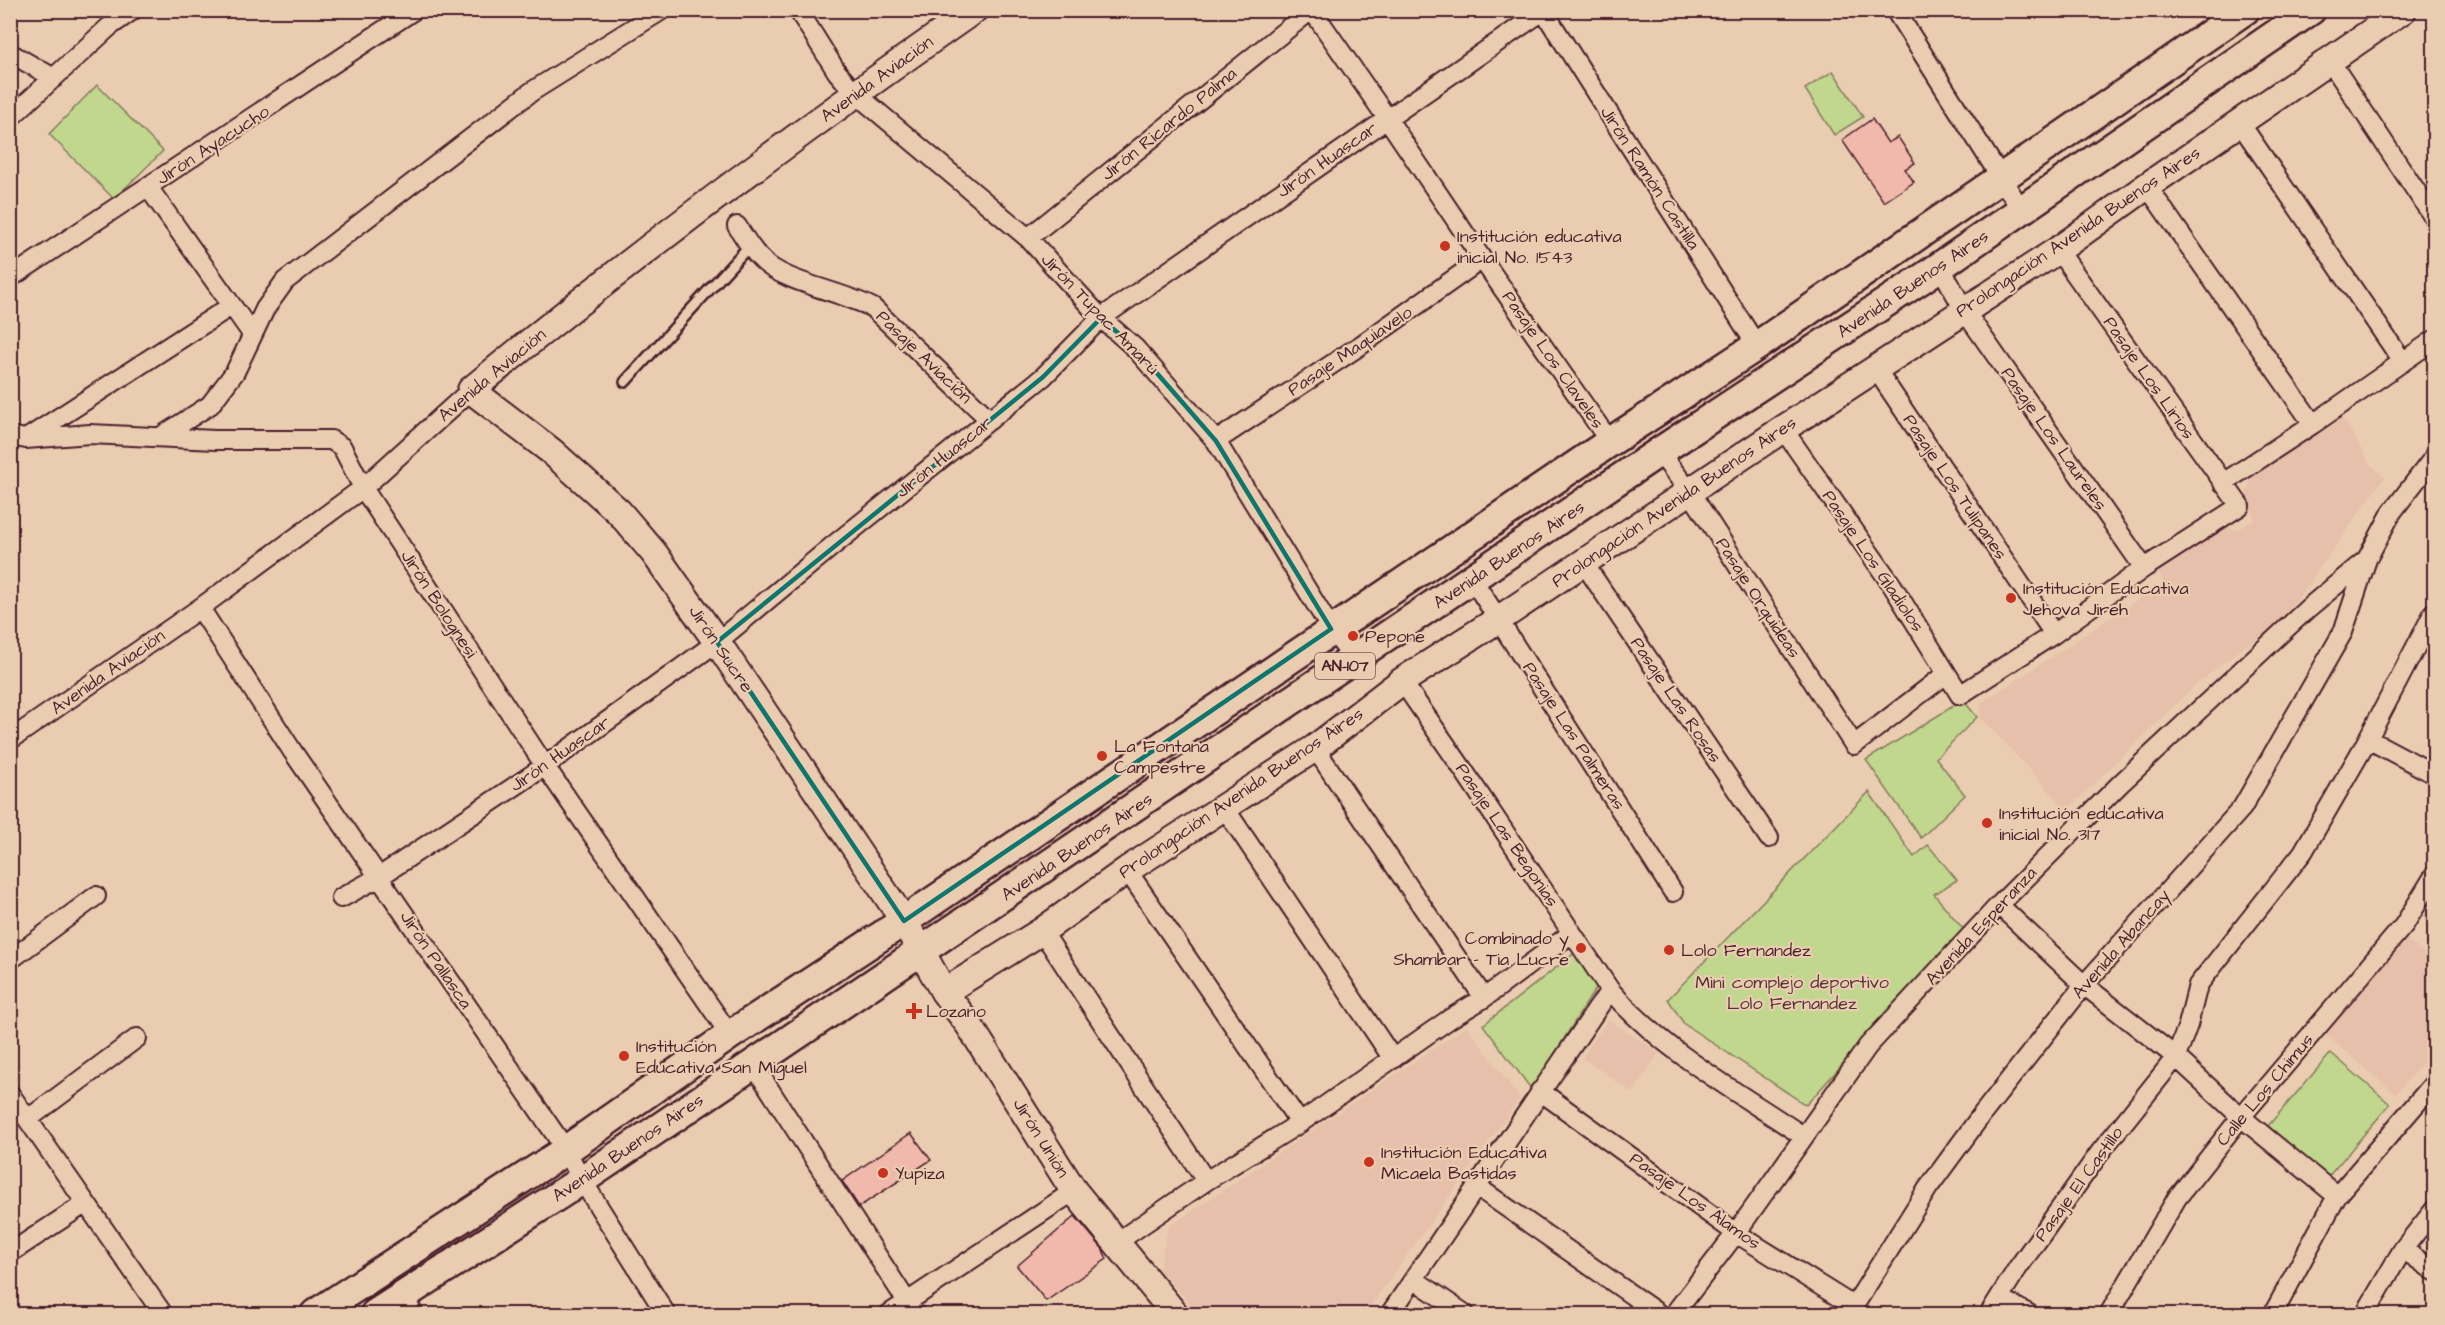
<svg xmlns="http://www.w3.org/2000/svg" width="2445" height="1325" viewBox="0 0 2445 1325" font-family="'Architects Daughter',sans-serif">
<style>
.built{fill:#e6c0ab}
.green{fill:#c0d78d;stroke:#857b5c;stroke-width:1.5}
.building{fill:#f1b8ac;stroke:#4a1f2b;stroke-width:1.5}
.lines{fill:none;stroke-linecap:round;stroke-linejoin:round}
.lane-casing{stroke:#4a1f2b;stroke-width:14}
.street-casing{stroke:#4a1f2b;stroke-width:22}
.secondary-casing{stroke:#4a1f2b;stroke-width:30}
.primary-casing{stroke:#4a1f2b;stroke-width:33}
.lane{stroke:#eacdb1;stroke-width:9}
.street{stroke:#eacdb1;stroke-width:18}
.secondary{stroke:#eacdb1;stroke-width:26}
.primary{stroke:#eacdb1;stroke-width:28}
.marked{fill:none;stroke:#0f766e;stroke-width:4.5;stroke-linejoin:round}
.poi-dot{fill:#c8321e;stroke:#eacdb1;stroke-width:2}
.labels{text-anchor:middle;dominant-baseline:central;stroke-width:4.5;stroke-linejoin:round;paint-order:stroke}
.shield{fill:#eacdb1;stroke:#7a5353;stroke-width:1.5}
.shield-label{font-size:16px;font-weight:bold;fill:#4a1f2b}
.street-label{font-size:18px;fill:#4a1f2b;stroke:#eacdb1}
.poi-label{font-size:18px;fill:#4a1f2b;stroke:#eacdb1;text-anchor:start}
.park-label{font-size:18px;fill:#563135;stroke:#eacdb1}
</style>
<rect width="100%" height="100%" fill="#eacdb1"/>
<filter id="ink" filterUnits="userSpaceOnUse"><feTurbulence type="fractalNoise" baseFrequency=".0167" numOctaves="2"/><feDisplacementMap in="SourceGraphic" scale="12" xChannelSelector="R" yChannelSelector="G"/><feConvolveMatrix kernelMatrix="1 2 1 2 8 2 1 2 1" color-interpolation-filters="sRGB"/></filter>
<g filter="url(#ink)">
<path class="built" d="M2343 418 2370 464 2385 477 2280 624 2242 648 2197 684 2067 810 1980 717 1981 703 2163 583 2158 571 2228 527 2236 530 2254 520 2253 511 2245 497 2252 477Z
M2404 937 2434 961V1050L2396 1094 2326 1035Z
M1608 1019 1659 1053 1633 1093 1582 1058Z
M1467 1026 1520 1098 1365 1314H1199L1159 1269 1168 1227Z"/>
<path class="green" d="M1833 71 1863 117 1834 135 1805 89Z
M97 85 163 151 114 199 49 134Z
M1963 700 1977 717 1936 758 1965 795 1921 838 1866 760Z
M1869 792 1914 857 1928 845 1957 880 1934 894 1964 930 1806 1105 1684 1024 1668 999Z
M1581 948 1599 983 1532 1090 1483 1025Z
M2331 1053 2390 1104 2328 1177 2268 1126Z"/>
<path class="building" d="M1872 119 1888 143 1898 137 1915 163 1905 169 1914 182 1884 202 1842 140Z
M911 1133 931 1160 859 1207 842 1181Z
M1075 1216 1102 1248 1107 1259 1046 1301 1017 1266Z"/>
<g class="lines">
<g class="lane-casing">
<path id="lane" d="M625 382 750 245"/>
</g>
<g class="street-casing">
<path id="street" d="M798 10 837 72 855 93 1028 238 1101 318 1135 348 1216 441 1331 629 1355 660
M1312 10 1387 118 1482 259 1610 442
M1543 10 1757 346
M1895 10 2022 211
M10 53 54 78
M2330 61 2434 218
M10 118 109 27 133 10
M2240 123 2403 362
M2147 186 2313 424
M148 187 252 334
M737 226C745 238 752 251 762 260 784 283 842 291 873 308L990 420
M1028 238 1311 10
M1940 266 1964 310 2144 568
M10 278 414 10
M1876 369 2054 634
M1783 429 1892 585 1960 695 2054 634 2144 568 2240 506 2058 250
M10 436 26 439 90 434 215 440H331L342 447 363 488 545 766 730 1035
M29 437 231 306
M160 437 210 405 235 372 265 309 285 281 531 92 662 10
M1216 441 1361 345 1482 259
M1659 452 1690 492 1854 745 1946 674
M2223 483 2313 424 2434 340
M1583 562 1769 838
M1473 580 1673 892
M200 608 293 752 566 1150 582 1180 666 1314
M1402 681 1462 768 1610 990C1663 1051 1736 1091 1803 1136
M2368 739 2434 774
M10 740 200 608 363 488 471 390
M1315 748 1484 998
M1224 807 1393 1059
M1127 870 1300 1123
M341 898 379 877 545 766 717 642 830 548 1043 377 1101 318 1544 10
M1999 905 2084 985 2176 1057 2241 1117 2337 1196
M1042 931 1206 1181
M10 960 96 896
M753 1064 915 1314
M1540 1091 1736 1233 1853 1306
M10 1094 163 1314
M28 1119 137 1038
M1476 1186 1659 1314
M1117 1242 1206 1181 1300 1123 1451 1018 1484 998 1572 933
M2403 1249 2434 1271
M10 1253 86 1203
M1415 1280 1465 1314
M402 1297 414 1314
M1999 1298 2029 1314
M889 1314 1074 1191
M1390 1314 1610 990
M1674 1314 1736 1233 1868 1046 1999 905 2120 784 2307 609 2367 559
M1849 1314 1928 1188 1980 1117 2084 985 2242 808 2343 632 2367 559 2392 512 2434 457
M1989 1314 2017 1269 2101 1151 2176 1057 2188 1025 2198 985 2303 852 2363 748 2434 612
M2109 1314 2177 1198 2241 1117 2404 925 2434 876
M2273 1314 2337 1196 2434 1083
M2365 1314 2403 1249 2434 1210"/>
</g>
<g class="secondary-casing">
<path id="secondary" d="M974 10C802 130 633 256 471 390L551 451 619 512 654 553 717 642 904 921 944 992 969 1025 1074 1191 1175 1314
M944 992 1042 931 1127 870 1315 748 1402 681 1499 619 1783 429 2058 250 2147 186 2403 10"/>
</g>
<g class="primary-casing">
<path id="primary" d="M315 1314 566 1150 730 1035 904 921 1610 442 1757 346 2245 10
M375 1314 582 1180 1659 452 1923 278 2311 10"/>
</g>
<use href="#lane" class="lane"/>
<use href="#street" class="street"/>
<use href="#secondary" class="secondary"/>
<use href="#primary" class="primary"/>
</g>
</g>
<path class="marked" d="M1101 318 1135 348 1216 441 1331 629 904 921 717 642 1043 377Z"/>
<g class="poi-dot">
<circle cx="1445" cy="246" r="6"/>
<circle cx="2011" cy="598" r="6"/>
<circle cx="1353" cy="636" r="6"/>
<circle cx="1102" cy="756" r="6"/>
<circle cx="1987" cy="823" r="6"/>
<circle cx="1581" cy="948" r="6"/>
<circle cx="1669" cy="950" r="6"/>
<path d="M911 1002h6v6h6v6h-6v6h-6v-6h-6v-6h6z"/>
<circle cx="624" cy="1056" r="6"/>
<circle cx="1369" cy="1162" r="6"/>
<circle cx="883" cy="1173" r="6"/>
</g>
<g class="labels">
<rect class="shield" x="1315" y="653" width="60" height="26" rx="4.5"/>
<g class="shield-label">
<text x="1345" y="666">AN-107</text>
</g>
<g class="street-label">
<text transform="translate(877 79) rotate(-36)">Avenida Aviación</text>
<text transform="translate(1169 124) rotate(-39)">Jirón Ricardo Palma</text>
<text transform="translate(213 145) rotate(-33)">Jirón Ayacucho</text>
<text transform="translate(1327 160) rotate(-35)">Jirón Huascar</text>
<text transform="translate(1650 178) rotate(57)">Jirón Ramón Castilla</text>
<text transform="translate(2078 232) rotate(-34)">Prolongación Avenida Buenos Aires</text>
<text transform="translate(1913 284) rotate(-34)">Avenida Buenos Aires</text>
<text transform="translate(1100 314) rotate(46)">Jirón Tupac Amarú</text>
<text transform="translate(1350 351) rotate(-34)">Pasaje Maquiavelo</text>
<text transform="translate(924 357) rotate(44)">Pasaje Aviación</text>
<text transform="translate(1553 360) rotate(55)">Pasaje Los Claveles</text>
<text transform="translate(492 375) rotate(-40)">Avenida Aviación</text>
<text transform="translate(2149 378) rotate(55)">Pasaje Los Lirios</text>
<text transform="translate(2054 439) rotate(55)">Pasaje Los Laureles</text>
<text transform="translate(944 457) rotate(-39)">Jirón Huascar</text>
<text transform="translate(1955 487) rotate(56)">Pasaje Los Tulipanes</text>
<text transform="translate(1674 502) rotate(-34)">Prolongación Avenida Buenos Aires</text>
<text transform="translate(1509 555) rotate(-34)">Avenida Buenos Aires</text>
<text transform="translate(1873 561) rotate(56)">Pasaje Los Gladiolos</text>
<text transform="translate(1758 598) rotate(57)">Pasaje Orquideas</text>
<text transform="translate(439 604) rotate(57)">Jirón Bolognesi</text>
<text transform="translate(721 649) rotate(56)">Jirón Sucre</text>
<text transform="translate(108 672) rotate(-35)">Avenida Aviación</text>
<text transform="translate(1676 700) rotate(56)">Pasaje Las Rosas</text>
<text transform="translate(1574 736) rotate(57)">Pasaje Las Palmeras</text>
<text transform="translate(560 754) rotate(-35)">Jirón Huascar</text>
<text transform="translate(1241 793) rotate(-34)">Prolongación Avenida Buenos Aires</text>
<text transform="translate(1507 835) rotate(56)">Pasaje Las Begonias</text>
<text transform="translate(1077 847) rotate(-34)">Avenida Buenos Aires</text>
<text transform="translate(1981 926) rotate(-47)">Avenida Esperanza</text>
<text transform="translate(2121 944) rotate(-49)">Avenida Abancay</text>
<text transform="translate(436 960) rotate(56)">Jirón Pallasca</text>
<text transform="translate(2265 1090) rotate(-50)">Calle Los Chimus</text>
<text transform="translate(1041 1138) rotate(58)">Jirón Unión</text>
<text transform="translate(628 1148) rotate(-34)">Avenida Buenos Aires</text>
<text transform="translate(2079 1184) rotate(-54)">Pasaje El Castillo</text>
<text transform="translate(1695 1201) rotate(35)">Pasaje Los Alamos</text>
</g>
<g class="poi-label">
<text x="1457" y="236">Institución educativa<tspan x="1457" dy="21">inicial No. 1543</tspan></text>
<text x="2023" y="588">Institución Educativa<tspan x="2023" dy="21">Jehova Jireh</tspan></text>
<text x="1365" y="636">Pepone</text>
<text x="1114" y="746">La Fontana<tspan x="1114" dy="21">Campestre</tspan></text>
<text x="1999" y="813">Institución educativa<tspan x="1999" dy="21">inicial No. 317</tspan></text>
<text x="1569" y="938" text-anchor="end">Combinado y<tspan x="1569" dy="21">Shambar - Tia Lucre</tspan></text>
<text x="1681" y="950">Lolo Fernandez</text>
<text x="926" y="1011">Lozano</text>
<text x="636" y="1046">Institución<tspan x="636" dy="21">Educativa San Miguel</tspan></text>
<text x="1381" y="1152">Institución Educativa<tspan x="1381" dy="21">Micaela Bastidas</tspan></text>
<text x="895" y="1173">Yupiza</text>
</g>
<g class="park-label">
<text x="1792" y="982">Mini complejo deportivo<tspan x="1792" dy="21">Lolo Fernandez</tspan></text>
</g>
</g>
<rect width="2445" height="1325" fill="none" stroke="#eacdb1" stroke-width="36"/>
<rect x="18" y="18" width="2409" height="1289" fill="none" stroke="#4a1f2b" stroke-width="2" filter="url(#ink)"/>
</svg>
